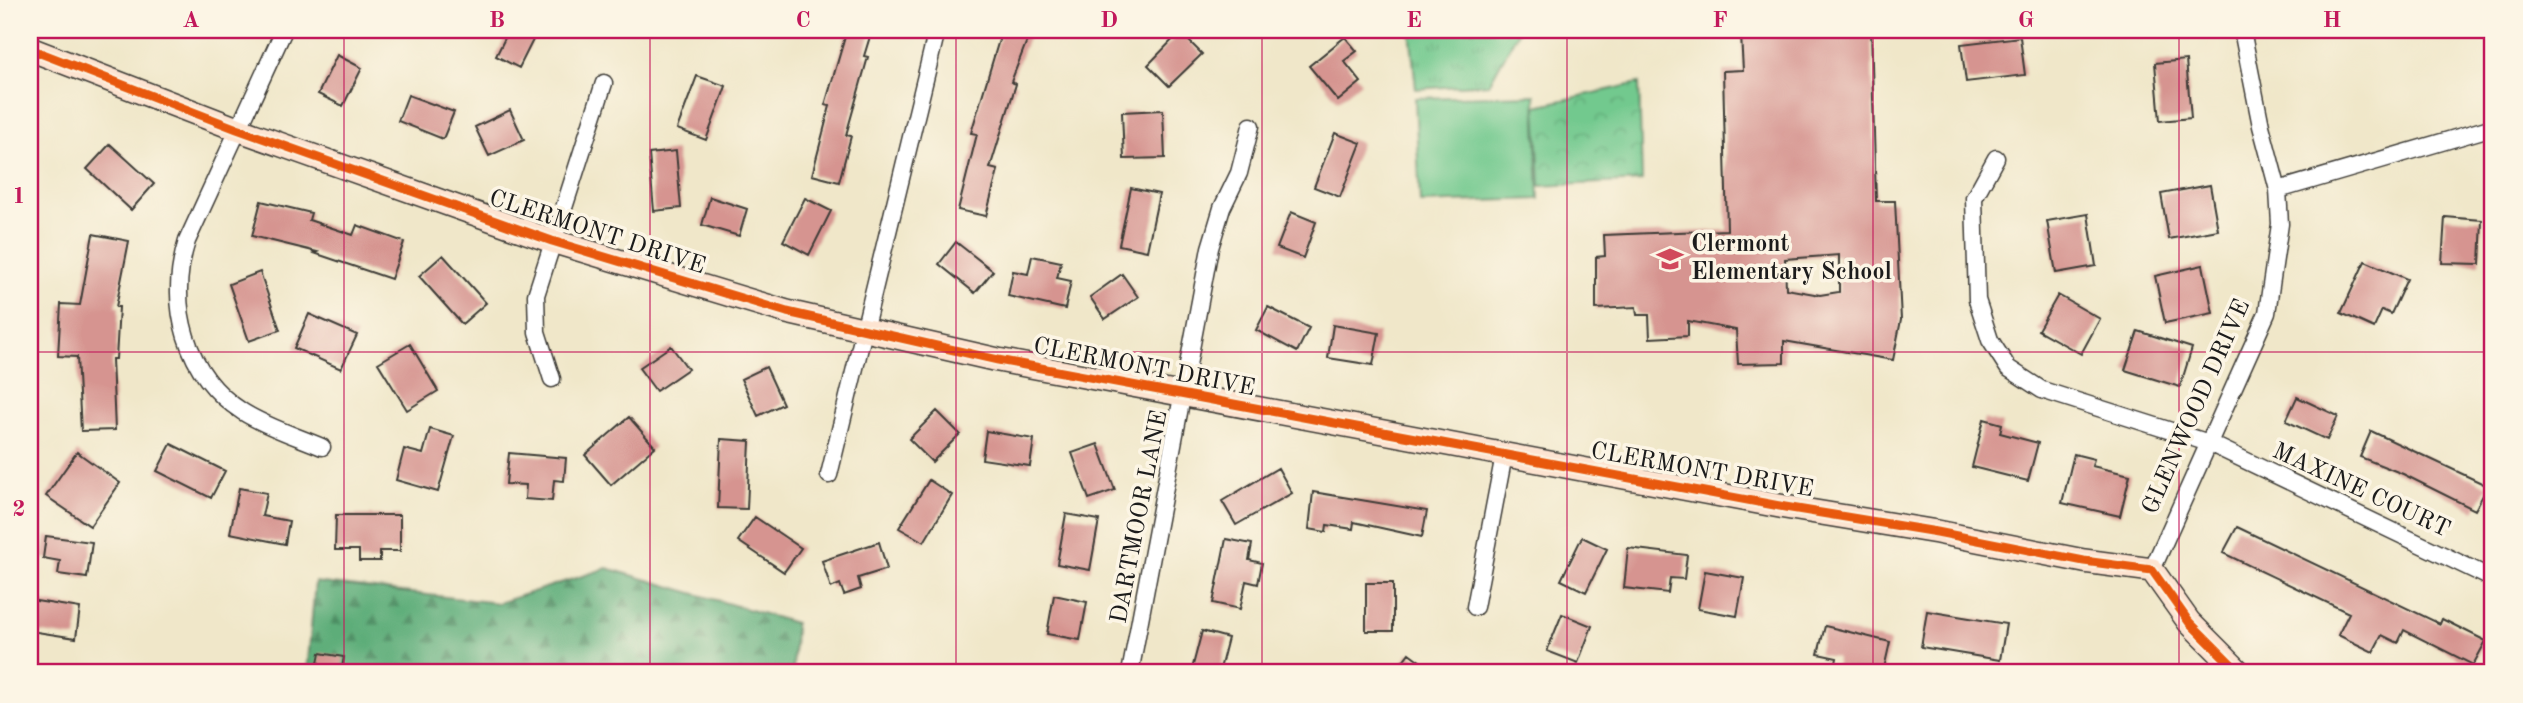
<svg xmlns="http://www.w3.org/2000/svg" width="2523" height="703" viewBox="0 0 2523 703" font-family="'Old Standard TT',serif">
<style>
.grass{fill:url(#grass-tufts);stroke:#477255;stroke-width:2}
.forest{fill:url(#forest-firs);stroke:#3c644a;stroke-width:2}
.park{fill:url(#park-crowns);stroke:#477255;stroke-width:2}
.pitch{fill:#72c98e;stroke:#477255;stroke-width:2}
.building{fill:#d69490;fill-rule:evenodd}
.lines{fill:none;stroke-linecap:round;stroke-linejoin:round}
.street-casing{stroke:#3c3a36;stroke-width:19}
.secondary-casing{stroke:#3c3a36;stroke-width:26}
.street{stroke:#fff;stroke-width:16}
.secondary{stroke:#fde4d1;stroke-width:23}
.cycleway-casing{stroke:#fcf5e5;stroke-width:13}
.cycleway{stroke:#e8590c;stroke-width:9}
.grid{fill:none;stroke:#c2185b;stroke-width:2;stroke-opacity:0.55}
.labels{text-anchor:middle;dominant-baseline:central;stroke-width:7;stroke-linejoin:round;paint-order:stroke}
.street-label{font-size:24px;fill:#1c1c1c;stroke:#fcf5e5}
.poi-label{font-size:24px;font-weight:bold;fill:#1c1c1c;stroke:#fcf5e5;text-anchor:start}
.neatline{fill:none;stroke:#c2185b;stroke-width:2.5}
.grid-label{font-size:23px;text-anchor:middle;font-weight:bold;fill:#c2185b}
</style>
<defs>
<pattern id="grass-tufts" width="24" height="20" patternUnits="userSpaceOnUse" patternTransform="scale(1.75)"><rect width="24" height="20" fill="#72c98e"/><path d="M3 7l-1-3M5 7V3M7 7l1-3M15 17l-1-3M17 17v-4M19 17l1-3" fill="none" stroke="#62ac7a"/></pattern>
<pattern id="forest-firs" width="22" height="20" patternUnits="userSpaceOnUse" patternTransform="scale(1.75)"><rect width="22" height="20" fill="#5dad79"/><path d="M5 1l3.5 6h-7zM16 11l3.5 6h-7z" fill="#4c8c62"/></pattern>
<pattern id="park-crowns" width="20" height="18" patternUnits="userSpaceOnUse" patternTransform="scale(1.75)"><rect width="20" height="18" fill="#72c98e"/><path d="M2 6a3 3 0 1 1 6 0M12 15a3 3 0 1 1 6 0" fill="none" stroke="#62ac7a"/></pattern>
</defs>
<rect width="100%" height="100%" fill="#fcf5e5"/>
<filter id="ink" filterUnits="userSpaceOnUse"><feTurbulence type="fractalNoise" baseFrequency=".0143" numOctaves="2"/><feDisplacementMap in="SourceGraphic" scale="14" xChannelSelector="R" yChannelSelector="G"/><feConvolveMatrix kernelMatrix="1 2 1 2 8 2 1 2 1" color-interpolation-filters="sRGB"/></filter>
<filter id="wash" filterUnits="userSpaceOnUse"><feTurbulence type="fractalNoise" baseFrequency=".00686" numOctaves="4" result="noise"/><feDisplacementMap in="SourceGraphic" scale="28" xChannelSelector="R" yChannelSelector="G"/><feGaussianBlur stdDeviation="1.57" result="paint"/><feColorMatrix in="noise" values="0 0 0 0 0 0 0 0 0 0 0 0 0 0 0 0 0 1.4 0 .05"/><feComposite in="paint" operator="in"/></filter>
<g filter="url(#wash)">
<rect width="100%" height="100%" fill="#f0e7c9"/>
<path class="grass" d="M1410 30H1519L1489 84 1416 89Z"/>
<path class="forest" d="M607 568 795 623 793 673H307L315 582 498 603Z"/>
<path class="park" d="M1639 83 1642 181 1540 186 1536 106Z"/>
<path class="pitch" d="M1535 95 1539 199 1420 203 1415 98Z"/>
<g id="blocks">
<path class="building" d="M509 30H538L519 68 496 56Z
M847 30H872L864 56 868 57 846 135 851 136 839 182 812 175 830 106 825 105Z
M1002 30H1031L1011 82 1016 84 990 168 998 170 986 216 958 210 977 134 971 133Z
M1871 30 1876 201H1895L1901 320 1893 360 1784 341V363L1738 364 1736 330 1688 321V336L1650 338 1649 315H1637L1636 307 1596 309V257L1605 256 1604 235 1727 230 1723 71 1743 70 1741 35ZM1839 255V292L1820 295 1786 289 1785 259Z
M1180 32 1202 54 1169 86 1148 65Z
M1345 37 1357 51 1344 61 1361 82 1338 101 1309 66Z
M2020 37 2025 75 1966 82 1961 44Z
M337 55 362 68 343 106 318 94Z
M2186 60 2191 118 2160 121 2155 63Z
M697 76 726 86 706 140 677 129Z
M408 95 454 112 443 139 398 121Z
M510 110 524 140 489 156 475 127Z
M1163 110 1165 158 1124 159 1122 112Z
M1335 133 1361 143 1340 197 1314 187Z
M110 144 154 184 131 210 87 169Z
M676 151 681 208 654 211 649 154Z
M2210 185 2218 230 2169 239 2161 194Z
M1131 188 1159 194 1147 251 1119 245Z
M710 197 747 209 739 236 702 225Z
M805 198 831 211 809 255 783 241Z
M261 201 311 213 309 220 353 235 357 225 404 242 391 279 314 253 317 252 252 236Z
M1291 212 1316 222 1303 258 1277 248Z
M2088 214 2096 266 2056 273 2047 221Z
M2445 217 2482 220 2480 264 2442 263Z
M93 234 129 241 116 307H119L116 359H112L115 430 81 431 77 357 58 356 61 304 80 305Z
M956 242 993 271 975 293 939 264Z
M443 255 486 303 462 324 419 276Z
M1032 256 1061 262 1057 278 1071 281 1065 309 1008 296 1013 271 1028 274Z
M2365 261 2407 279 2391 314 2382 310 2374 328 2341 313Z
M2203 265 2213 313 2165 323 2155 276Z
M260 272 280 330 249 341 229 284Z
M1122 274 1138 297 1105 319 1090 297Z
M2058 295 2100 319 2081 354 2038 330Z
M1268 307 1309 328 1297 352 1256 330Z
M309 314 357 335 341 369 294 348Z
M1333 325 1379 333 1373 365 1328 358Z
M2138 331 2192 348 2180 387 2125 370Z
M410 344 438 391 407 410 378 363Z
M671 346 688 369 656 391 639 368Z
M766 367 783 404 758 416 741 379Z
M2297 397 2338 416 2327 440 2286 421Z
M937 411 960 434 932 462 909 439Z
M629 417 655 447 611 485 585 455Z
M1984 419 2002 424 2000 433 2038 443 2028 481 1972 467Z
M430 429 454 436 438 492 396 480 404 449 423 454Z
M986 431 1034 439 1030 466 982 459Z
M2371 431 2488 486 2475 510 2403 474 2360 457Z
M721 439 750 441 747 509 718 508Z
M171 444 225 471 211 498 157 471Z
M1098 444 1115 490 1089 499 1072 453Z
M77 452 120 483 90 526 46 496Z
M509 453 566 458 564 481 554 480 552 501 525 499 526 485 506 484Z
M2074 454 2094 459 2092 466 2130 475 2120 516 2062 503Z
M1278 468 1292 493 1236 525 1222 501Z
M929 480 952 495 924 542 899 528Z
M239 488 267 493 262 516 289 521 285 544 230 533Z
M1313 492 1427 511 1422 537 1354 522 1353 529 1327 525 1326 532 1309 529Z
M1066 514 1099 520 1090 570 1057 564Z
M336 515H400V551H380V561H359V550H335Z
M755 517 801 548 784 572 738 541Z
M2237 527 2440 624 2442 619 2486 641 2473 665 2404 630 2398 643 2382 635 2373 652 2338 635 2349 613 2223 553Z
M46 536 92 542 87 578 58 574 60 561 43 558Z
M1582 537 1607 549 1586 592 1561 580Z
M1226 539 1252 544 1249 560 1262 563 1258 584 1246 581 1240 609 1213 603Z
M879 542 887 569 858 578 861 589 844 595 840 584 831 588 822 561Z
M1628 548 1687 555 1684 579 1670 578 1668 593 1624 588Z
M1705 571 1744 578 1737 616 1698 609Z
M1366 583H1393V631H1366Z
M1054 595 1087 602 1080 640 1047 634Z
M30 600 80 608 76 638 30 631Z
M1927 611 2006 624 2000 660 1921 647Z
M1562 614 1592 626 1578 663 1547 651Z
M1825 626 1890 642 1883 673H1857L1835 668 1837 658 1818 654Z
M1202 631 1228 638 1219 673H1191Z
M320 653 344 657 341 673H316Z
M1409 653 1436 673H1394Z"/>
</g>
</g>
<g filter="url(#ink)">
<use href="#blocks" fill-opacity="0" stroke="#3c3a36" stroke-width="2"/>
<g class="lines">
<g class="street-casing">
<path id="street" d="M284 30 187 241C167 304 185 375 243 412 267 427 296 436 322 447
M1996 158 1974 198 1977 300 1990 340 2008 368 2042 390 2209 443 2493 579
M2278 190 2493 127
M552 379 537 332 536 295 604 83
M829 475 937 30
M2152 570 2267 313 2280 224 2278 190 2261 126 2242 30
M1475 607 1504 455
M1130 673 1210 248 1222 208 1239 173 1251 126"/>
</g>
<g class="secondary-casing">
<path id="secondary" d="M30 49 237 129 552 241 787 312 998 360 1785 507 1937 532 2084 561 2152 570 2189 622 2240 673"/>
</g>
<use href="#street" class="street"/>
<use href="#secondary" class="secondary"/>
<g class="cycleway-casing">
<path id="cycleway" d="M30 49 237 129 552 241 787 312 998 360 1785 507 1937 532 2084 561 2152 570 2189 622 2240 673"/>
</g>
<use href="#cycleway" class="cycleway"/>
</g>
</g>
<path class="grid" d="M344 30V673M650 30V673M956 30V673M1262 30V673M1567 30V673M1873 30V673M2179 30V673M30 352H2493"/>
<defs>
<g id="school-bare" transform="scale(2.1)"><path d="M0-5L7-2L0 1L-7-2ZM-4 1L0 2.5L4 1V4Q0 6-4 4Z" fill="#d1495b" stroke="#fcf5e5" stroke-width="2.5" paint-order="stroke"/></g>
</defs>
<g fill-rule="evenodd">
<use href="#school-bare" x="1670" y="259"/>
</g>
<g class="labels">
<g class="street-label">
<text transform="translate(597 233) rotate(18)">CLERMONT DRIVE</text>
<text transform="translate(1144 368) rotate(11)">CLERMONT DRIVE</text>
<text transform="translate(2197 407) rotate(-66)">GLENWOOD DRIVE</text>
<text transform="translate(1702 471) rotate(10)">CLERMONT DRIVE</text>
<text transform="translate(2361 491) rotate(25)">MAXINE COURT</text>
<text transform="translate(1140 517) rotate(-79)">DARTMOOR LANE</text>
</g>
<g class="poi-label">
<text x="1691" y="245">Clermont<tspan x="1691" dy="28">Elementary School</tspan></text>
</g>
</g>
<rect width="2523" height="703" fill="none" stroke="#fcf5e5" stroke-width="77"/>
<rect x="38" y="38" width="2446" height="626" class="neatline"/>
<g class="grid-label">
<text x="191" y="27">A</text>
<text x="497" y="27">B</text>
<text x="803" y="27">C</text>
<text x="1109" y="27">D</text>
<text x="1414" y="27">E</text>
<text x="1720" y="27">F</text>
<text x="2026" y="27">G</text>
<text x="2332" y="27">H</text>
<text x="19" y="203">1</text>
<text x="19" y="516">2</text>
</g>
</svg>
